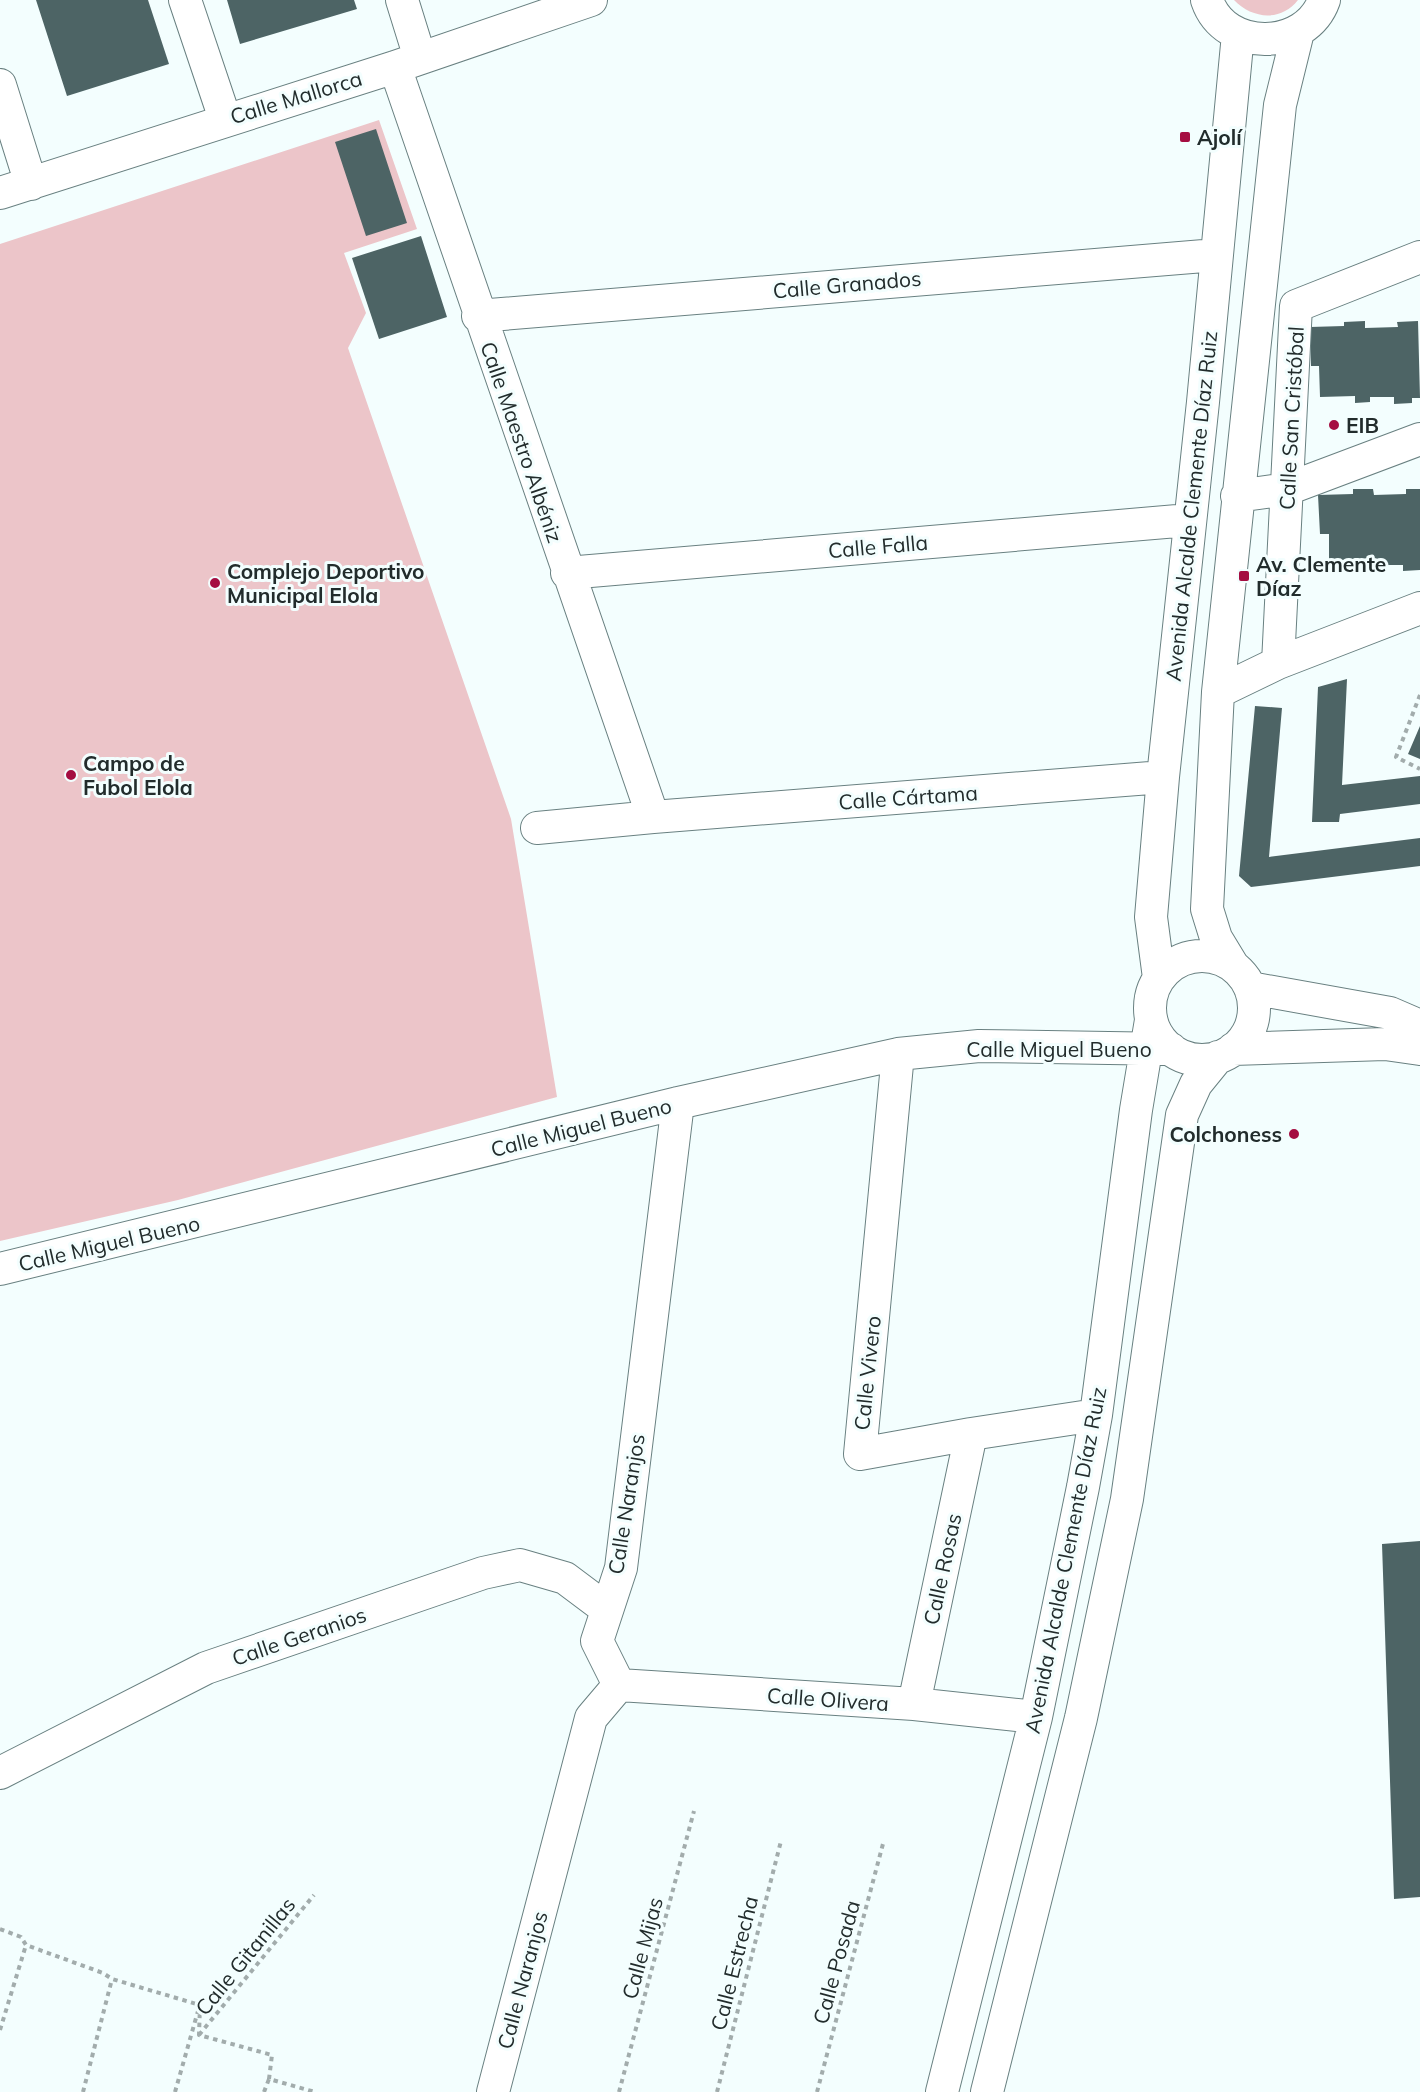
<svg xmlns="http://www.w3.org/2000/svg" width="1420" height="2092" viewBox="0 0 1420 2092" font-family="Mulish,sans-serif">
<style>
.green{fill:#ecc5c9}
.building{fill:#4d6465}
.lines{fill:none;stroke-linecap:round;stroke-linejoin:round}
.minor-casing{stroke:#698081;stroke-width:34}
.path{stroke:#a2acac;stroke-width:4;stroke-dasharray:4.5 4.5;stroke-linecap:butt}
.minor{stroke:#fff;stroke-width:32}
.poi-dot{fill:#a50d41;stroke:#f3fefe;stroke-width:2}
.labels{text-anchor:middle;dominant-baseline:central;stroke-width:6;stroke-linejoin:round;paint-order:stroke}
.street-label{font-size:21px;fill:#222c2c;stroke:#f3fefe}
.poi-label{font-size:21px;font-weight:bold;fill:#222c2c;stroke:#f3fefe;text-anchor:start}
</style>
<rect width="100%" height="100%" fill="#f3fefe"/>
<path class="green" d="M1234 0H1298C1281 22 1252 19 1234 0Z
M379 120 417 229 344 253 366 313 348 348 511 819 557 1097 178 1200 0 1241V244Z"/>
<path class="building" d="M36 0H148L169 64 67 96Z
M227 0H354L357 9 240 44Z
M376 129 407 223 366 236 335 142Z
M421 236 447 317 379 339 352 258Z
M1365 321V328L1398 327 1397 322 1418 321 1420 398H1412V403L1394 404V397H1370V402L1355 403V396L1320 397 1319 366H1311L1310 327 1344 326V322Z
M1353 489H1373L1374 495 1406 494V489H1420V570L1403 571V565H1379V569L1364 570 1365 564H1329V534H1320L1318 495 1353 494Z
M1347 679 1342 785 1420 776V804L1340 814 1339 822H1312L1318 687Z
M1255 706 1282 708 1269 857 1420 838V866L1251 887 1239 876Z
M1420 726V759L1408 754Z
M1420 1541V1897L1394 1899 1382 1544Z"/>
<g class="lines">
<g class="minor-casing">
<path id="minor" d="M185 0 225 119
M402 0 420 58
M1207 0C1225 53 1306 51 1324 0
M395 67 653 817
M0 85 31 184
M0 193 395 67 591 0
M478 316 1216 255
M1237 496 1287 489 1420 439
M567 573 1189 520
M1278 663 1296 306 1420 257
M1218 692 1278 663 1420 608
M537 828 653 817 1163 777
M1150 1008a52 52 0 1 1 104 0a52 52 0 1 1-104 0Z
M1233 966 1216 938 1207 909 1218 692 1280 105 1298 32
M1159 978 1151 917 1163 777 1203 402 1238 34
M1250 988 1390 1013 1420 1026
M1233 1049 1385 1044 1420 1049
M898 1054 860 1454 971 1434 1096 1415
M0 1269 678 1103 898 1054 979 1046 1171 1049
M619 1685 914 1704 1036 1717
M914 1704 971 1434
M0 1773 206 1668 483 1573 520 1565 565 1578 605 1608
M493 2092 591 1718 619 1685 597 1641 621 1568 678 1103
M942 2092 1036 1717 1083 1487 1096 1415 1136 1110 1151 1020
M987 2092 1081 1718 1127 1499 1182 1115 1196 1084 1218 1057"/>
</g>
<path class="path" d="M1420 695 1396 757 1420 769
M0 1929 21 1937 26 1945 103 1973 112 1979 200 2005 199 2035 272 2055 269 2079 315 2092
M0 2030 26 1945
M199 2035 314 1895
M83 2092 112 1979
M175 2092 198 2011
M264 2092 269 2079
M619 2092 694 1811
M717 2092 781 1841
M817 2092 884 1840"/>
<use href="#minor" class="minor"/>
</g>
<g class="poi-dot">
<rect x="1179" y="131" width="12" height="12" rx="3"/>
<circle cx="1334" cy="425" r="6"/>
<rect x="1238" y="570" width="12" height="12" rx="3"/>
<circle cx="215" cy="583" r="6"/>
<circle cx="71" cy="775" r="6"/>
<circle cx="1294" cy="1134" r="6"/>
</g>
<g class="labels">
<g class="street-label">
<text transform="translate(296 97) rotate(-17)">Calle Mallorca</text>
<text transform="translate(847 284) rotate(-5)">Calle Granados</text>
<text transform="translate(1291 418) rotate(-87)">Calle San Cristóbal</text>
<text transform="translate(522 442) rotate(71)">Calle Maestro Albéniz</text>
<text transform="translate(1191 506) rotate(-84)">Avenida Alcalde Clemente Díaz Ruiz</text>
<text transform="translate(878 546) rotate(-5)">Calle Falla</text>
<text transform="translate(908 797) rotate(-4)">Calle Cártama</text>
<text x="1059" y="1049">Calle Miguel Bueno</text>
<text transform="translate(581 1127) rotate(-14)">Calle Miguel Bueno</text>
<text transform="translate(109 1243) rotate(-13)">Calle Miguel Bueno</text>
<text transform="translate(867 1373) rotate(-84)">Calle Vivero</text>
<text transform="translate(626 1504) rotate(-81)">Calle Naranjos</text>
<text transform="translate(1065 1560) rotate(-79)">Avenida Alcalde Clemente Díaz Ruiz</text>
<text transform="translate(942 1569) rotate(-78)">Calle Rosas</text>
<text transform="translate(299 1636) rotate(-19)">Calle Geranios</text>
<text transform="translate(828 1699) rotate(4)">Calle Olivera</text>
<text transform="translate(642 1948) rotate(-75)">Calle Mijas</text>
<text transform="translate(245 1956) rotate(-51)">Calle Gitanillas</text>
<text transform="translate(836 1962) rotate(-75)">Calle Posada</text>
<text transform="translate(734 1963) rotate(-76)">Calle Estrecha</text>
<text transform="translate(522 1980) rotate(-75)">Calle Naranjos</text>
</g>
<g class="poi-label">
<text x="1197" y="137">Ajolí</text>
<text x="1346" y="425">EIB</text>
<text x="1256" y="564">Av. Clemente<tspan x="1256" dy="24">Díaz</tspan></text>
<text x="227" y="571">Complejo Deportivo<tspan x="227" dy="24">Municipal Elola</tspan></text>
<text x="83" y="763">Campo de<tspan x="83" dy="24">Fubol Elola</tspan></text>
<text x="1282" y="1134" text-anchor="end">Colchoness</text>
</g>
</g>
</svg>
